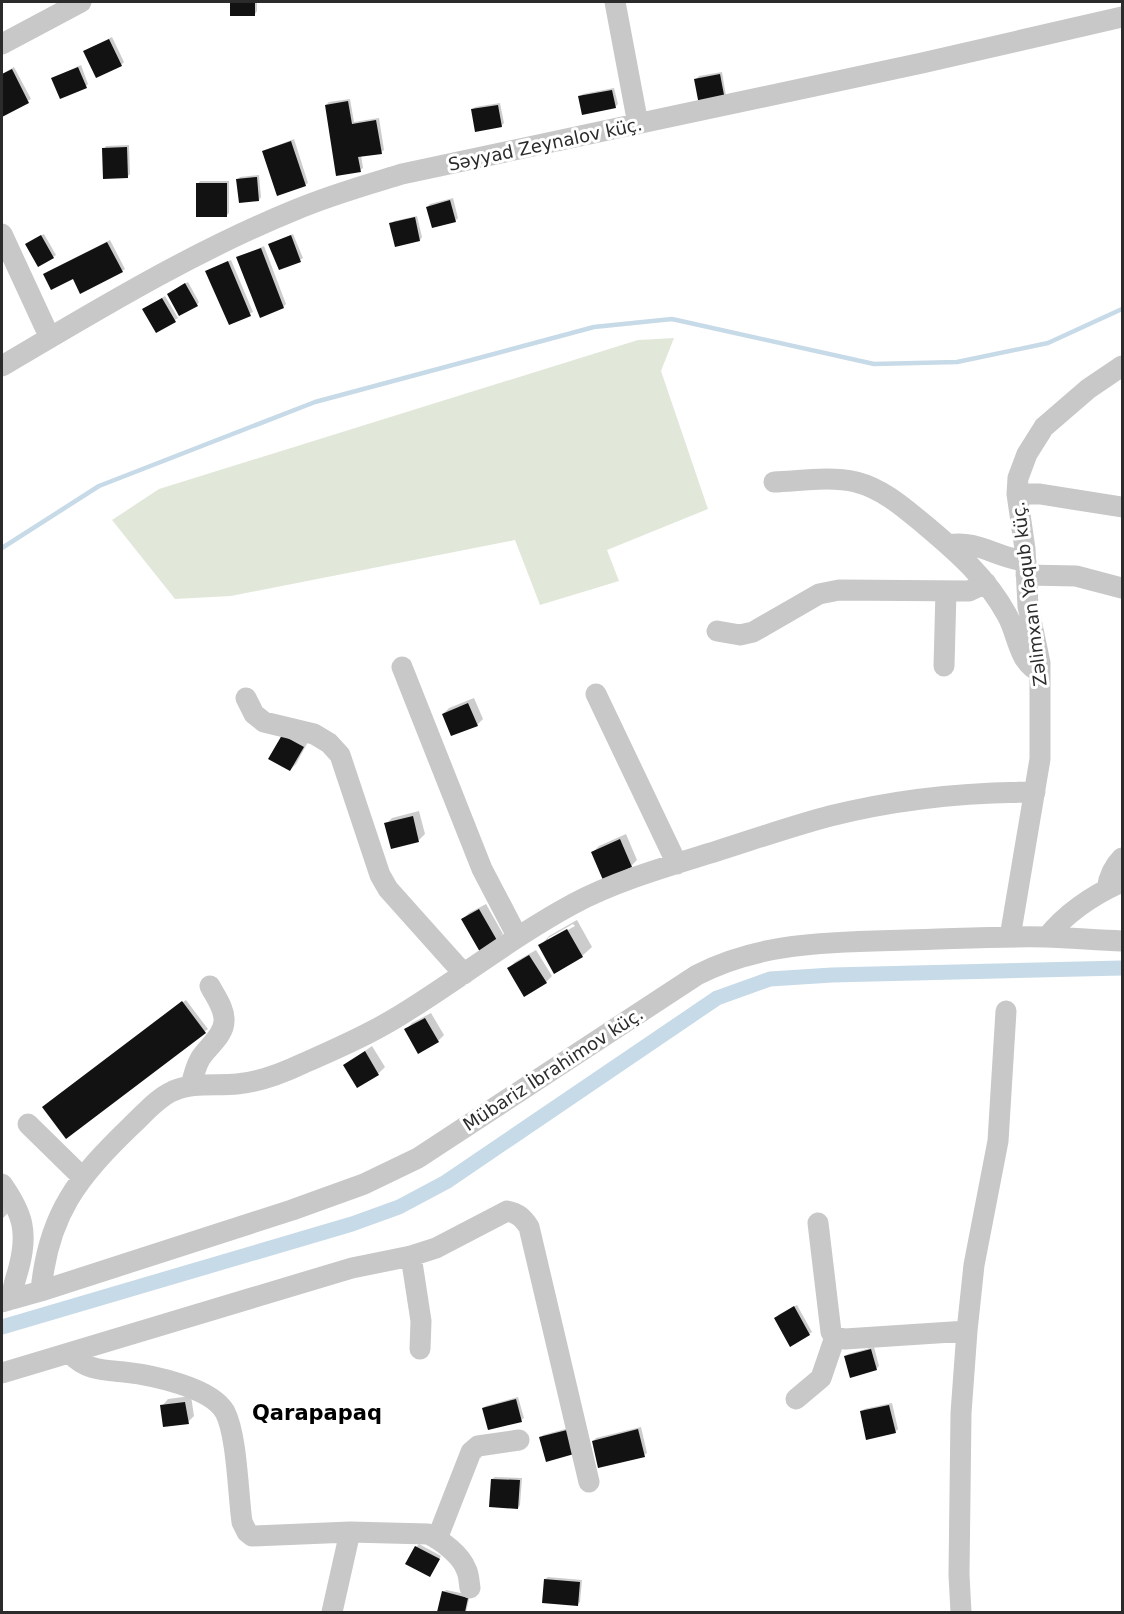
<svg xmlns="http://www.w3.org/2000/svg" width="1124" height="1614" viewBox="0 0 1124 1614" font-family="'DejaVu Sans',sans-serif">
<style>
.green{fill:#e1e8da}
.shadow{fill:#0003;fill-rule:evenodd}
.lines{fill:none;stroke-linecap:round;stroke-linejoin:round}
.stream{stroke:#c7dae7;stroke-width:4.5}
.canal{stroke:#c7dae7;stroke-width:15}
.building{fill:#121212}
.minor{stroke:#c8c8c8;stroke-width:21}
.labels{text-anchor:middle;dominant-baseline:central;stroke-width:6;stroke-linejoin:round;paint-order:stroke}
.street-label{font-size:18px;fill:#2b2b2b;stroke:#fff}
.quarter-label{font-size:21px;font-weight:bold;fill:#000;stroke:#fff}
</style>
<rect width="100%" height="100%" fill="#fff"/>
<path class="green" d="M674 338 661 371 708 509 607 550 619 581 540 605 515 540 231 596 175 599 112 520 159 489 638 340Z"/>
<path class="shadow" d="M232 2H257V11L255 14H232Z
M112 37 124 62 121 65 88 49Z
M81 65 88 84 86 86 53 78Z
M14 67 31 99 2 115V74Z
M722 72 726 96 696 79 699 76Z
M614 88 618 104 615 107 580 96 583 94Z
M350 99 354 122 379 118 384 150 381 152 361 155 363 168 360 170 326 105 329 102Z
M500 103 504 123 501 126 472 110 475 107Z
M294 139 308 183 305 185 263 151Z
M129 145 130 174 128 176 104 149 106 146Z
M259 175 261 197 259 200 237 180 240 177Z
M200 181H229V213L227 215 198 184Z
M453 198 458 218 455 221 427 207 430 204Z
M417 216 422 237 420 240 391 224 394 221Z
M44 234 56 255 53 257 30 242Z
M293 234 303 258 300 260 270 244Z
M110 240 125 269 122 271 47 272Z
M264 246 286 304 283 307 238 258Z
M231 260 253 312 229 323 207 271Z
M188 282 199 302 197 305 172 291Z
M165 296 178 318 157 331 147 307Z
M474 698 483 719 477 725 443 714 449 708Z
M289 730 309 740 296 764 290 770 270 759Z
M419 811 425 834 419 840 386 824 392 818Z
M626 834 637 860 631 866 593 852 599 846Z
M486 904 503 934 497 940 463 919 469 913Z
M577 920 592 947 582 956 540 946 549 936ZM573 924 575 926 548 941V938Z
M536 950 552 976 546 982 509 968 515 962Z
M186 1000 208 1029 66 1136 46 1105Z
M431 1013 444 1035 438 1041 406 1030 412 1023Z
M372 1046 385 1067 379 1073 358 1086 345 1065Z
M2 1198 9 1212 2 1219Z
M797 1305 812 1332 809 1334 778 1315Z
M874 1347 879 1366 876 1369 845 1357 848 1354Z
M191 1396 194 1416 188 1422 162 1406 168 1399Z
M518 1397 524 1418 521 1420 483 1408 486 1406Z
M892 1403 898 1429 895 1432 862 1412 864 1409Z
M641 1427 647 1453 644 1455 593 1441 596 1438Z
M569 1428 575 1451 541 1438 543 1435Z
M495 1477 522 1478 520 1505 518 1508 492 1479Z
M419 1544 441 1556 430 1575 416 1547Z
M548 1577 582 1580 580 1602 578 1604 545 1579Z
M446 1590 470 1595 466 1612H438L443 1592Z"/>
<g class="lines">
<path class="stream" d="M2 548 99 486 315 402 594 327 672 319 874 364 957 362 1048 343 1122 309"/>
<path class="canal" d="M2 1327 352 1224 399 1207 446 1182 717 998 770 979 832 975 1122 968"/>
</g>
<path class="building" d="M230 2H255V16H230Z
M109 39 122 66 96 78 83 51Z
M78 67 87 88 60 99 51 78Z
M12 69 29 103 2 117V74Z
M720 74 725 100 699 105 694 79Z
M612 90 616 108 582 115 578 96Z
M348 101 352 124 376 120 382 154 358 157 361 172 336 176 325 105Z
M498 105 502 127 475 132 471 109Z
M291 141 306 186 277 196 262 151Z
M127 147 128 178 103 179 102 148Z
M257 177 259 201 239 203 236 179Z
M196 183H227V217H196Z
M450 200 456 222 432 228 426 207Z
M415 217 420 241 395 247 389 223Z
M41 235 54 258 38 267 25 244Z
M291 235 301 262 279 270 268 244Z
M107 242 123 272 80 294 73 279 51 290 43 274Z
M261 248 284 308 260 318 236 257Z
M228 261 251 316 229 325 205 271Z
M185 283 198 306 179 316 167 294Z
M162 298 176 322 156 333 142 309Z
M468 703 478 726 451 736 442 714Z
M282 735 304 747 290 771 268 759Z
M413 816 419 842 391 849 384 823Z
M620 839 632 867 603 880 591 852Z
M479 909 498 942 480 952 461 919Z
M567 929 583 957 554 974 538 945Z
M529 955 547 983 524 997 507 968Z
M182 1001 206 1033 66 1139 42 1107Z
M425 1018 439 1042 418 1054 404 1029Z
M365 1051 379 1075 357 1088 343 1065Z
M794 1306 810 1335 790 1347 774 1318Z
M871 1349 877 1370 850 1378 844 1356Z
M516 1399 522 1422 488 1430 482 1408Z
M185 1402 189 1424 163 1427 160 1405Z
M889 1405 896 1433 866 1440 860 1411Z
M638 1429 645 1457 598 1468 592 1441Z
M567 1430 574 1454 546 1462 539 1437Z
M491 1479 520 1480 518 1509 489 1507Z
M415 1546 440 1559 430 1577 405 1564Z
M544 1579 580 1582 578 1606 542 1603Z
M442 1591 468 1598 465 1612H437Z"/>
<g class="lines">
<path class="minor" d="M615 2 638 124
M2 44 81 2
M2 234 50 338
M2 366C97 310 192 252 295 210 330 195 366 185 402 174L922 63 1122 17
M774 482C800 481 830 476 856 482 883 489 903 507 925 525 956 551 987 578 1007 615 1018 634 1018 663 1040 672
M1017 494H1040L1122 507
M949 545C976 539 999 559 1026 561
M1026 575 1076 576 1122 588
M717 631 740 635 753 632 819 594 839 590 969 591 986 583
M944 666 946 591
M402 667 482 869 517 936
M596 694 677 864
M246 698 254 714 264 722 314 734 329 743 340 755 380 875 388 889 464 974
M1107 889C1109 876 1113 867 1122 858
M1010 937 1040 759V663L1028 606 1025 549 1017 494 1018 478 1027 454 1044 427 1088 389 1122 366
M1047 937C1067 912 1093 895 1122 882
M191 1086C193 1077 195 1068 200 1059 207 1047 224 1036 224 1021 225 1009 215 996 210 986
M28 1124 82 1177
M2 1184C23 1214 28 1232 19 1267 16 1279 12 1287 12 1299
M818 1223 831 1332 835 1337 845 1339 967 1331
M411 1256 421 1321 420 1349
M41 1291C48 1214 78 1177 132 1125 144 1114 157 1098 173 1091 191 1082 217 1086 237 1084 260 1082 283 1073 304 1063 336 1049 370 1034 399 1016 458 980 512 937 573 904 618 880 669 866 717 851 755 839 792 826 830 816 897 799 965 792 1035 792
M2 1302 41 1291 292 1210 364 1184 418 1158 697 975C762 941 835 942 907 940 953 939 999 936 1045 937 1071 938 1097 940 1122 941
M70 1353C85 1370 103 1370 124 1372 151 1375 211 1387 225 1412 237 1435 238 1494 242 1522L247 1532 252 1536 350 1532 332 1612
M2 1373 352 1268 411 1256 436 1248 507 1211C518 1213 523 1218 529 1227L589 1482
M796 1399 821 1378 835 1337
M350 1532 428 1534C441 1540 461 1555 466 1569 469 1574 469 1582 470 1588
M437 1539 471 1452 478 1446 519 1440
M961 1612 959 1575 961 1413 967 1331 974 1265 998 1141 1006 1011"/>
</g>
<g class="labels">
<g class="street-label">
<text transform="translate(545 144) rotate(-12)">Səyyad Zeynalov küç.</text>
<text transform="translate(1029 594) rotate(-97)">Zəlimxan Yaqub küç.</text>
<text transform="translate(553 1069) rotate(-33)">Mübariz İbrahimov küç.</text>
</g>
<g class="quarter-label">
<text x="317" y="1413">Qarapapaq</text>
</g>
</g>
<rect width="1124" height="1614" fill="none" stroke="#2b2b2b" stroke-width="6"/>
</svg>
